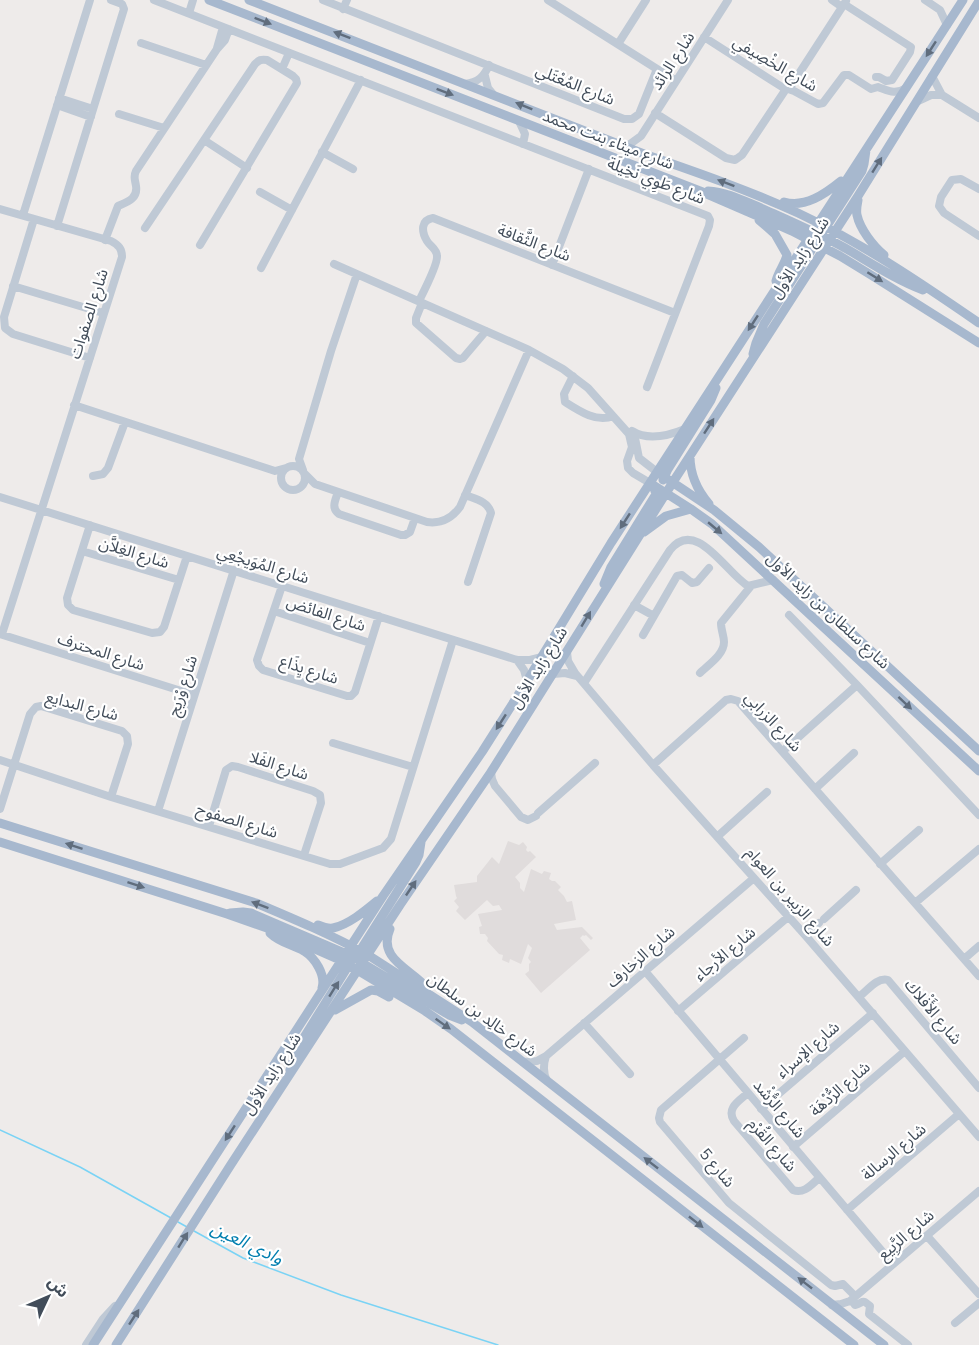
<svg xmlns="http://www.w3.org/2000/svg" width="979" height="1345" viewBox="0 0 979 1345" font-family="'Nunito Sans','Noto Sans Arabic',sans-serif">
<style>
.education{fill:#e0dcdc}
.lines{fill:none;stroke-linecap:round;stroke-linejoin:round}
.stream{stroke:#7ad3f5;stroke-width:1.5}
.minor{stroke:#bfc9d5;stroke-width:8}
.major{stroke:#a7b8ce;stroke-width:9}
.oneway{fill:#606d7d}
.labels{text-anchor:middle;dominant-baseline:central;stroke-width:4.5;stroke-linejoin:round;paint-order:stroke}
.street-label{font-size:16px;fill:#424d5a;stroke:#fff}
.water-label{font-size:18px;font-style:italic;fill:#007eaf;stroke:#fff}
</style>
<rect width="100%" height="100%" fill="#eeebea"/>
<path class="education" d="M508 841 519 845 523 842 527 847 526 850 528 852 530 851 536 857 515 877 520 883V888L524 892 531 869 542 874 544 871 551 873 549 879 552 881H555L561 887 558 890 564 896 567 902 572 901 576 920 554 924 557 930 582 927 593 938 591 940 586 935 584 936 583 935 580 938 590 950 541 993 525 974 529 971V964L531 962 528 958 532 948 528 944 521 964 510 959 509 963 502 960 503 955 499 954 487 941 488 938 485 934H480L479 927 482 926 478 914 502 910 499 905 493 906 487 900 465 920 456 911 459 907 454 901 457 898 456 896 454 885 477 882V876L492 857 499 864Z"/>
<g class="lines">
<path class="stream" d="M0 1130 80 1167 171 1218
M178 1222 187 1227
M194 1231 243 1258 341 1295 498 1345"/>
<path class="minor" d="M154 0 708 216 710 220 709 226 647 387
M323 0 624 119H632L639 114 657 69
M548 0 676 81
M832 0 842 7
M925 0 940 10 947 25
M844 4 911 47 910 52 892 80 886 81 879 77H876
M343 9 347 0
M189 13 193 0
M704 37 782 87 794 91 818 104 823 103 844 75H849L871 89 878 87C889 91 895 95 906 88
M141 43 206 65
M618 44 646 0
M217 48 223 27
M282 69 289 53
M485 76 488 88 493 94
M932 76 942 95 979 118
M465 84C478 82 484 77 489 65
M789 89 846 1
M59 98 93 109
M918 101 931 95H942
M57 105 91 117
M655 113 726 158 735 160 742 155 786 89
M119 114 164 128
M519 121 525 134 523 144
M204 140 247 168
M626 147 641 136 728 0
M322 152 353 169
M979 189 961 179 952 180 941 197 939 206 944 213 979 236
M260 192 292 210
M0 209 111 241C119 245 122 249 122 257L2 634
M23 215 90 0
M34 219 4 317 5 328 13 334 90 358
M57 226 124 9 122 4 111 0
M145 228 255 64C259 60 261 59 267 60L293 76 296 79 297 83 200 245
M105 240 118 206C127 202 138 199 136 186 135 179 133 177 136 171L217 49 225 40 229 29
M334 264 529 350 563 369 588 388 629 434 632 447 627 461 628 468 633 473 650 483
M552 265 589 169
M261 268 361 80
M13 286 103 313
M419 301C423 293 438 264 437 256 437 249 430 246 427 241 421 231 421 220 433 218L675 313
M422 303 416 318V323L456 358 460 359 463 358 486 331
M573 376 564 394 565 402C579 411 597 423 613 416
M74 405 275 471 286 468
M632 431C648 441 668 436 685 429
M635 438 639 458 657 472
M281 478a12 12 0 1 1 24 0a12 12 0 1 1-24 0Z
M303 470 299 459 331 351 357 274
M304 473 315 484 427 522C441 524 452 518 460 507L529 350
M93 476 103 474 108 468 125 422
M338 492C335 501 331 508 339 514L401 535H405L410 532 415 518
M465 495C475 499 488 501 491 513L468 582
M0 497 517 660H530L542 657
M90 525 67 598 68 605 73 610 152 633 160 632 164 627 187 556
M82 551 179 580
M282 586 257 660 259 666 263 670 347 696H351L355 692 379 616
M634 605 654 616
M274 611 370 643
M789 615 857 685 979 815
M0 634 194 695
M643 635 677 576 682 575 692 583 697 582 709 568
M567 652 568 661 575 673 653 765 805 935 979 1137
M517 660 524 670 527 681
M700 673C708 665 724 655 724 642 724 636 721 630 721 623L751 586
M553 674 565 673 577 676
M584 683 670 550C696 517 726 573 748 586L773 580
M333 743 413 767
M783 751 857 685
M0 760 111 797 330 864H340L383 848 391 839 453 640
M653 765 726 700 731 699 738 701 979 976
M491 772 492 779 495 786 521 817 528 820 536 816
M815 789 854 753
M0 809 30 714 36 707 41 706 122 731 127 736 128 744 111 797
M158 811 234 570
M538 813 595 763
M209 826 226 770 232 766 238 767 313 791 320 795 321 803 304 855
M718 836 767 792
M880 864 919 830
M915 903 979 849
M824 919 856 890
M805 935 819 923
M964 959 979 946
M645 971 893 1264
M859 997C868 990 877 977 888 980L979 1088
M678 1011 788 917
M584 1023 630 1074
M744 1038 661 1110 659 1118 660 1122 729 1203 831 1285 835 1286 843 1284 855 1296
M546 1056C543 1065 543 1073 547 1081
M523 1062 537 1061 546 1056 754 878
M748 1093C739 1101 726 1108 734 1121L793 1190C804 1194 811 1185 819 1178
M761 1109 873 1013
M793 1147 905 1051
M847 1210 959 1114
M927 1236 979 1294
M853 1298V1302L855 1305C864 1303 861 1298 870 1306L869 1314 908 1345
M832 1305 841 1304 850 1301 979 1191
M955 1323 979 1303
M86 1345 103 1319 115 1306"/>
<path class="major" d="M209 0 700 191 792 231 840 256 871 275 979 343
M249 0 644 154C696 172 748 190 798 213 862 243 921 283 979 323
M708 191C727 192 744 201 761 208 790 221 818 233 845 248 871 263 896 280 923 290
M858 200C857 205 856 210 857 215 860 229 873 246 884 255
M784 202C805 208 825 194 841 181
M759 220 775 234 787 255C785 264 778 272 776 281
M753 354 756 343 764 324 862 171 864 164 866 150
M690 456C690 475 697 490 709 504
M657 472 714 510 759 547 979 751
M663 480 668 469 711 400 716 388
M650 483 691 509 712 524 979 771
M644 532 666 516 691 509
M604 584 611 567 656 494 654 488 651 486
M0 823 256 903C294 919 332 935 368 955L472 1022 884 1345
M0 842 227 914 267 928 342 961 425 1011 451 1029 854 1345
M230 913 243 912 251 913 351 956 360 957 368 955
M318 925C323 927 328 929 333 928 348 925 365 911 377 901
M390 929C377 959 411 969 426 987
M270 933C280 943 292 944 304 951 315 958 326 975 322 988
M358 954 416 862 419 855 421 842
M359 961 449 1015 462 1020
M335 1010 371 990 378 991 389 997
M290 1070 298 1047 352 960
M93 1345 383 896 482 752 527 681 611 543 963 0
M116 1345 230 1166 400 905 491 772 673 482 858 196 979 1"/>
</g>
<defs><path id="oneway-solid" d="M-6-.8H1V-3.2L6.5 0L1 3.2V.8H-6Z" transform="scale(1.5)"/></defs>
<g class="oneway">
<use href="#oneway-solid" transform="translate(263 21) rotate(21)"/>
<use href="#oneway-solid" transform="translate(342 35) rotate(-159)"/>
<use href="#oneway-solid" transform="translate(931 49) rotate(123)"/>
<use href="#oneway-solid" transform="translate(445 92) rotate(21)"/>
<use href="#oneway-solid" transform="translate(524 106) rotate(-158)"/>
<use href="#oneway-solid" transform="translate(877 165) rotate(-58)"/>
<use href="#oneway-solid" transform="translate(726 183) rotate(-159)"/>
<use href="#oneway-solid" transform="translate(875 277) rotate(32)"/>
<use href="#oneway-solid" transform="translate(753 323) rotate(123)"/>
<use href="#oneway-solid" transform="translate(709 426) rotate(-57)"/>
<use href="#oneway-solid" transform="translate(625 521) rotate(123)"/>
<use href="#oneway-solid" transform="translate(715 528) rotate(40)"/>
<use href="#oneway-solid" transform="translate(586 619) rotate(-59)"/>
<use href="#oneway-solid" transform="translate(905 703) rotate(43)"/>
<use href="#oneway-solid" transform="translate(501 722) rotate(123)"/>
<use href="#oneway-solid" transform="translate(74 846) rotate(-162)"/>
<use href="#oneway-solid" transform="translate(136 885) rotate(18)"/>
<use href="#oneway-solid" transform="translate(411 888) rotate(-56)"/>
<use href="#oneway-solid" transform="translate(260 905) rotate(-159)"/>
<use href="#oneway-solid" transform="translate(334 989) rotate(-58)"/>
<use href="#oneway-solid" transform="translate(443 1024) rotate(35)"/>
<use href="#oneway-solid" transform="translate(230 1133) rotate(123)"/>
<use href="#oneway-solid" transform="translate(651 1163) rotate(-142)"/>
<use href="#oneway-solid" transform="translate(696 1222) rotate(38)"/>
<use href="#oneway-solid" transform="translate(183 1240) rotate(-58)"/>
<use href="#oneway-solid" transform="translate(805 1283) rotate(-142)"/>
<use href="#oneway-solid" transform="translate(134 1317) rotate(-57)"/>
</g>
<g class="labels">
<g class="street-label">
<text transform="translate(673 61) rotate(-57)">شارع الرائد</text>
<text transform="translate(775 64) rotate(30)">شارع الخْصِيفي</text>
<text transform="translate(575 85) rotate(22)">شارع المُعْتَلي</text>
<text transform="translate(608 140) rotate(21)">شارع ميثاء بنت محمد</text>
<text transform="translate(656 181) rotate(21)">شارع طَوِي نَخِيلَة</text>
<text transform="translate(534 243) rotate(21)">شارع الثَّقافة</text>
<text transform="translate(800 258) rotate(-57)">شارع زايد الأول</text>
<text transform="translate(89 314) rotate(-72)">شارع الصفوات</text>
<text transform="translate(134 553) rotate(17)">شارع الغِلاَّن</text>
<text transform="translate(263 565) rotate(17)">شارع المُوَيجْعِي</text>
<text transform="translate(828 611) rotate(43)">شارع سلطان بن زايد الأول</text>
<text transform="translate(326 614) rotate(18)">شارع الفائض</text>
<text transform="translate(101 652) rotate(18)">شارع المحترف</text>
<text transform="translate(539 668) rotate(-58)">شارع زايد الأول</text>
<text transform="translate(309 670) rotate(18)">شارع يِذَاع</text>
<text transform="translate(183 686) rotate(-72)">شارع وْرَيج</text>
<text transform="translate(82 706) rotate(15)">شارع البدايع</text>
<text transform="translate(773 722) rotate(47)">شارع الزرابي</text>
<text transform="translate(279 766) rotate(18)">شارع الفَلا</text>
<text transform="translate(237 821) rotate(17)">شارع الصفوح</text>
<text transform="translate(790 897) rotate(49)">شارع الزبير بن العوام</text>
<text transform="translate(725 954) rotate(-40)">شارع الأرجاء</text>
<text transform="translate(641 957) rotate(-41)">شارع الزخارف</text>
<text transform="translate(933 1012) rotate(50)">شارع الأَفْلاك</text>
<text transform="translate(482 1015) rotate(36)">شارع خالِد بن سلطان</text>
<text transform="translate(808 1050) rotate(-41)">شارع الإسراء</text>
<text transform="translate(272 1074) rotate(-57)">شارع زايد الأول</text>
<text transform="translate(840 1089) rotate(-41)">شارع الرُّدْهَة</text>
<text transform="translate(779 1109) rotate(50)">شارع الرُّشْد</text>
<text transform="translate(772 1145) rotate(49)">شارع القُرْم</text>
<text transform="translate(894 1152) rotate(-40)">شارع الرسالة</text>
<text transform="translate(717 1168) rotate(50)">شارع 5</text>
<text transform="translate(906 1235) rotate(-40)">شارع الرَّبِيع</text>
</g>
<g class="water-label">
<text transform="translate(247 1243) rotate(25)">وادي العين</text>
</g>
</g>
<g transform="translate(48 1297) rotate(46)" stroke="#ffffff" stroke-width="4.5" paint-order="stroke">
<path d="M0-4.5L10 22L0 15L-10 22Z" fill="#424d5a"/>
<text y="-9" font-size="16" font-weight="bold" text-anchor="middle" fill="#424d5a">ش</text>
</g>
</svg>
